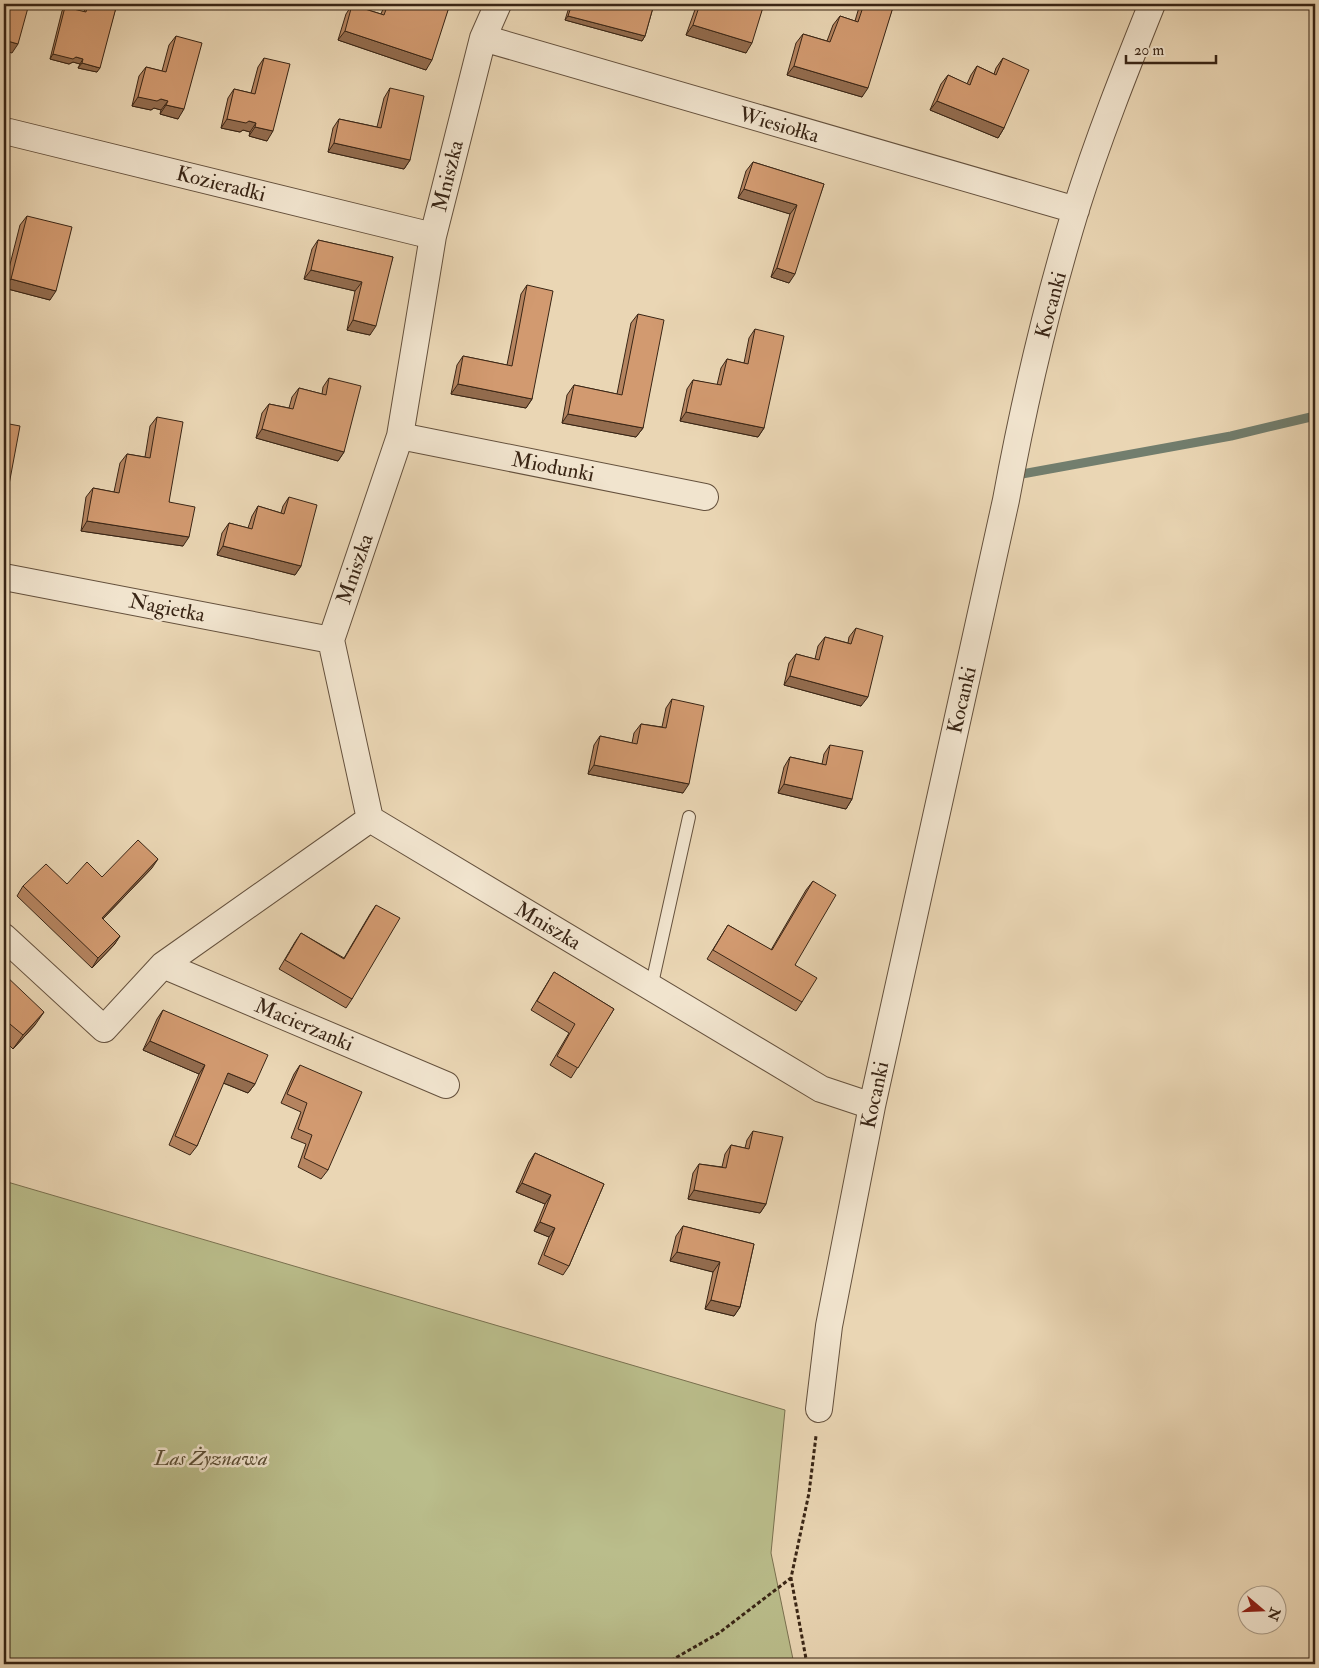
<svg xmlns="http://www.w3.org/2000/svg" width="1319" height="1668" viewBox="0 0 1319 1668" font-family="'IM FELL Double Pica',serif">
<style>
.green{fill:#babd8b;stroke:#7a7150}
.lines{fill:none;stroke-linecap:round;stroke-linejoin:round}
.stream{stroke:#727e6e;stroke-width:9}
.lane-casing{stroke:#65513d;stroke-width:14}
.street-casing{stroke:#65513d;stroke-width:28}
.path{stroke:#392515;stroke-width:3;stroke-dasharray:4 2.5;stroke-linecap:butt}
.lane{stroke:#f1e4ce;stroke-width:12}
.street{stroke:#f1e4ce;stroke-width:26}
.wall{fill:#b58460;stroke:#392515}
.shaded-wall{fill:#936c4e;stroke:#392515}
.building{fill:#d29a70;stroke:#392515}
.labels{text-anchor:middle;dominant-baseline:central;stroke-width:5;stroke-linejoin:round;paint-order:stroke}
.street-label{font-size:21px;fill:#392515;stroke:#f1e4ce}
.park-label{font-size:21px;font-style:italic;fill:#594b32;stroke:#f1e4ce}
</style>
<rect width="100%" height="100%" fill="#ead6b4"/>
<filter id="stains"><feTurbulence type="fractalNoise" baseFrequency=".004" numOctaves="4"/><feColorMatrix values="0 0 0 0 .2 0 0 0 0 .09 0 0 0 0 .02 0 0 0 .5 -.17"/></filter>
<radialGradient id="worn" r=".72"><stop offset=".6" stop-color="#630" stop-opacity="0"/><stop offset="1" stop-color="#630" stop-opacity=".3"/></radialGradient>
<path class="green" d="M4 1181 785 1410 771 1553 794 1664H4Z"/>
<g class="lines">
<path class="stream" d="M1022 474 1231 436 1315 416"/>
<g class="lane-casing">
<path id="lane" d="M651 988 689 817"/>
</g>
<g class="street-casing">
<path id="street" d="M498 4 483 38 433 236 400 436 331 640 370 819 821 1089 872 1106
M483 38 1076 210
M9 132 433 236
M400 436 705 497
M4 577 331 640
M4 937 104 1029 163 965 370 819
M163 965 446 1085
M819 1409 829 1326 872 1106 1006 500C1024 402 1047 304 1076 209 1098 139 1125 71 1152 4"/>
</g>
<path class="path" d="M665 1664 719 1633 791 1578
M807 1664 791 1578 809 1493 816 1436"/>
<use href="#lane" class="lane"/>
<use href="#street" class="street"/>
</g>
<path class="wall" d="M86 4H117L97 72 78 68 80 64 73 62 69 64 50 59 62 11 65 7 84 12Z
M385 4H450L426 70 338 40 346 14 352 5 381 14Z
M570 4H654L645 36 642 41 565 20Z
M697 4H764L746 53 686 35Z
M860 4H894L862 97 787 75 796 43 803 34 827 41 833 25 840 16 855 21Z
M176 36 178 119 160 114 161 110 154 108 151 110 132 106 139 76 146 67 162 71 169 45Z
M264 58 267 141 249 136 250 132 243 130 240 132 221 128 228 98 234 89 251 93 258 67Z
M1003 58 1004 128 998 138 930 110 941 84 948 75 967 84 971 75 977 66 994 74 996 68Z
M390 88 410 160 404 169 328 152 333 128 339 119 377 127 384 98Z
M753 162 824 184 789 283 771 277 790 214 738 198 746 171Z
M27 216 50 300 4 288 20 225Z
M318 240 393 257 370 335 347 330 355 291 304 279 312 249Z
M527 285 532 399 526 408 451 394 457 365 463 356 507 365 521 294Z
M638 314 643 428 636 437 562 423 567 395 574 385 617 394 631 323Z
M755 329 764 428 758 437 680 421 687 389 693 380 717 385 721 368 727 359 744 363 749 338Z
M329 378 344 452 338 461 256 438 262 413 269 404 289 408 292 397 299 388 322 394 323 387Z
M157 417 169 502 183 546 81 531 86 497 93 488 114 492 120 463 127 454 145 457 150 426Z
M289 497 301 566 295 575 217 555 222 533 229 523 248 528 252 516 258 506 281 513 283 506Z
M856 628 861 706 784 685 789 663 796 654 815 659 818 646 825 637 848 643 849 637Z
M672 699 683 793 588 774 594 745 600 736 632 743 634 733 641 724 662 727 666 708Z
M830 745 852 799 846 809 778 793 784 767 790 757 822 764 824 754Z
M152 868 103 919 120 936 114 945 92 968 17 896 23 886 67 884Z
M813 881 795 965 802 1002 796 1011 707 959 728 925 771 950 806 890Z
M376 905 352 999 346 1008 279 969 295 942 301 933 344 958 370 914Z
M554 972 614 1009 571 1078 550 1065 569 1033 531 1010Z
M4 974 35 1025 13 1049 4 1040Z
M163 1010 255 1084 248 1093 223 1083 197 1146 190 1155 169 1145 199 1074 143 1050 157 1019Z
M300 1065 328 1170 321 1179 298 1167 306 1144 291 1138 301 1112 281 1103 294 1074Z
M753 1131 766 1204 760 1213 688 1199 693 1173 699 1164 722 1167 725 1154 731 1145 745 1148 747 1140Z
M535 1153 604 1184 569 1266 563 1275 538 1264 549 1237 534 1231 545 1204 516 1192 529 1162Z
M683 1226 754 1244 740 1307 734 1316 705 1309 713 1272 670 1261 676 1236Z"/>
<path class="shaded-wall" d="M568 16 645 36 642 41 565 20Z
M693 25 752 43 746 53 686 35Z
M345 31 432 60 426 70 338 40Z
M4 40 18 44 12 53 4 51Z
M53 54 76 57 83 59 80 64 73 62 69 64 50 59Z
M82 63 100 68 97 72 78 68Z
M794 66 868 88 862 97 787 75Z
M138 97 161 99 168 101 161 110 154 108 151 110 132 106Z
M937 101 1004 128 998 138 930 110Z
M166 105 184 109 178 119 160 114Z
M227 119 249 121 256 123 250 132 243 130 240 132 221 128Z
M255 127 273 131 267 141 249 136Z
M334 143 410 160 404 169 328 152Z
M744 189 797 205 790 214 738 198Z
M777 268 795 274 789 283 771 277Z
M311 270 362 282 355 291 304 279Z
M11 279 56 291 50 300 4 288Z
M353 320 376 326 370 335 347 330Z
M458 384 532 399 526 408 451 394Z
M686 412 764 428 758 437 680 421Z
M568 414 643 428 636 437 562 423Z
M262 429 344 452 338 461 256 438Z
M4 490H8L4 497Z
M87 521 189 537 183 546 81 531Z
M223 546 301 566 295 575 217 555Z
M790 676 868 697 861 706 784 685Z
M594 765 689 784 683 793 588 774Z
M784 784 852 799 846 809 778 793Z
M158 859 152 868 95 927 102 918Z
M120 936 114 945 92 968 98 958Z
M44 1012 35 1025 13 1049 23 1035Z
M150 1041 205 1065 199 1074 143 1050Z
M228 1073 255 1084 248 1093 221 1082Z
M522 1183 551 1195 545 1204 516 1192Z
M694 1190 766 1204 760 1213 688 1199Z
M540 1222 555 1228 549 1237 534 1231Z
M677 1252 720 1262 713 1272 670 1261Z
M711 1300 740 1307 734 1316 705 1309Z"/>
<path class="building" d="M4 4H29L18 44 4 40Z
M88 4H117L100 68 82 63 83 59 76 57 73 59 53 54 65 7 86 12Z
M388 4H450L432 60 345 31 352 5 384 15Z
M572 4H654L645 36 568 16Z
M700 4H764L752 43 693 25Z
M864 4H894L868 88 794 66 803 34 830 42 840 16 858 22Z
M176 36 202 43 184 109 166 105 168 101 161 99 157 101 138 97 146 67 166 72Z
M264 58 290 64 273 131 255 127 256 123 249 121 246 123 227 119 234 89 255 94Z
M1003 58 1029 70 1004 128 937 101 948 75 970 85 977 66 996 75Z
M390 88 424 96 410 160 334 143 339 119 381 128Z
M753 162 824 184 795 274 777 268 797 205 744 189Z
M27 216 72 227 56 291 11 279Z
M318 240 393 257 376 326 353 320 362 282 311 270Z
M527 285 553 291 532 399 458 384 463 356 512 366Z
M638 314 664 320 643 428 568 414 574 385 622 395Z
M755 329 784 336 764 428 686 412 693 380 721 385 727 359 748 364Z
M329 378 361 386 344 452 262 429 269 404 293 409 299 388 326 395Z
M157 417 183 422 169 502 195 507 189 537 87 521 93 488 119 493 127 454 150 458Z
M4 423 20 426 8 490H4Z
M289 497 317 505 301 566 223 546 229 523 252 529 258 506 284 514Z
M856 628 883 636 868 697 790 676 796 654 819 660 825 637 851 644Z
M672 699 704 706 689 784 594 765 600 736 637 744 641 724 666 728Z
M830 745 863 751 852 799 784 784 790 757 826 765Z
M138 840 158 859 102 918 120 936 98 958 23 886 46 864 67 884 87 862 102 877Z
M813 881 836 895 795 965 817 978 802 1002 713 950 728 925 772 950Z
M376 905 400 918 352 999 285 960 301 933 344 959Z
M554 972 614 1009 578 1068 557 1056 575 1024 537 1001Z
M4 974 44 1012 23 1035 4 1019Z
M163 1010 268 1055 255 1084 228 1073 197 1146 175 1136 205 1065 150 1041Z
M300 1065 362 1092 328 1170 304 1158 312 1135 298 1129 307 1103 287 1094Z
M753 1131 783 1137 766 1204 694 1190 699 1164 726 1168 731 1145 749 1149Z
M535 1153 604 1184 569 1266 544 1255 555 1228 540 1222 551 1195 522 1183Z
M683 1226 754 1244 740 1307 711 1300 720 1262 677 1252Z"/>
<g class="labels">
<g class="street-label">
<text transform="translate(779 125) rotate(16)">Wiesiołka</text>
<text transform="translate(448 176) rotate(-76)">Mniszka</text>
<text transform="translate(221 184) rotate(14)">Kozieradki</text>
<text transform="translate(1051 305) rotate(-75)">Kocanki</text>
<text transform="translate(553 467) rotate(11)">Miodunki</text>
<text transform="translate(355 569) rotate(-71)">Mniszka</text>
<text transform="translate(167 608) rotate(11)">Nagietka</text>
<text transform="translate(962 700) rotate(-77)">Kocanki</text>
<text transform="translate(548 926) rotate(31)">Mniszka</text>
<text transform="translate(304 1025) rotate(23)">Macierzanki</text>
<text transform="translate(875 1095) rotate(-78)">Kocanki</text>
</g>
<g class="park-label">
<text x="211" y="1458">Las Żyznawa</text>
</g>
</g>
<rect width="1319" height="1668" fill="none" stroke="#ead6b4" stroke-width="20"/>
<rect x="5" y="5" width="1309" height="1658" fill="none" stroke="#392515" stroke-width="2.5"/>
<rect x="10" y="10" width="1299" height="1648" fill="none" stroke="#392515"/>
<g transform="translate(1262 1610) rotate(109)"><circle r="24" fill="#f1e4ce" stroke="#a79884"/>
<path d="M0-4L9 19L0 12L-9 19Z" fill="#8f2418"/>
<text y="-8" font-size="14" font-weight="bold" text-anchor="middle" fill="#392515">N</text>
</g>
<path d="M1126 55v8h90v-8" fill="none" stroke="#392515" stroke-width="2.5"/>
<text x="1134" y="55" font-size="15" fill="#392515" stroke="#f1e4ce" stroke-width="4" paint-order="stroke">20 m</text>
<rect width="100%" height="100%" filter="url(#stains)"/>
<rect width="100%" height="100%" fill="url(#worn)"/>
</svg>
